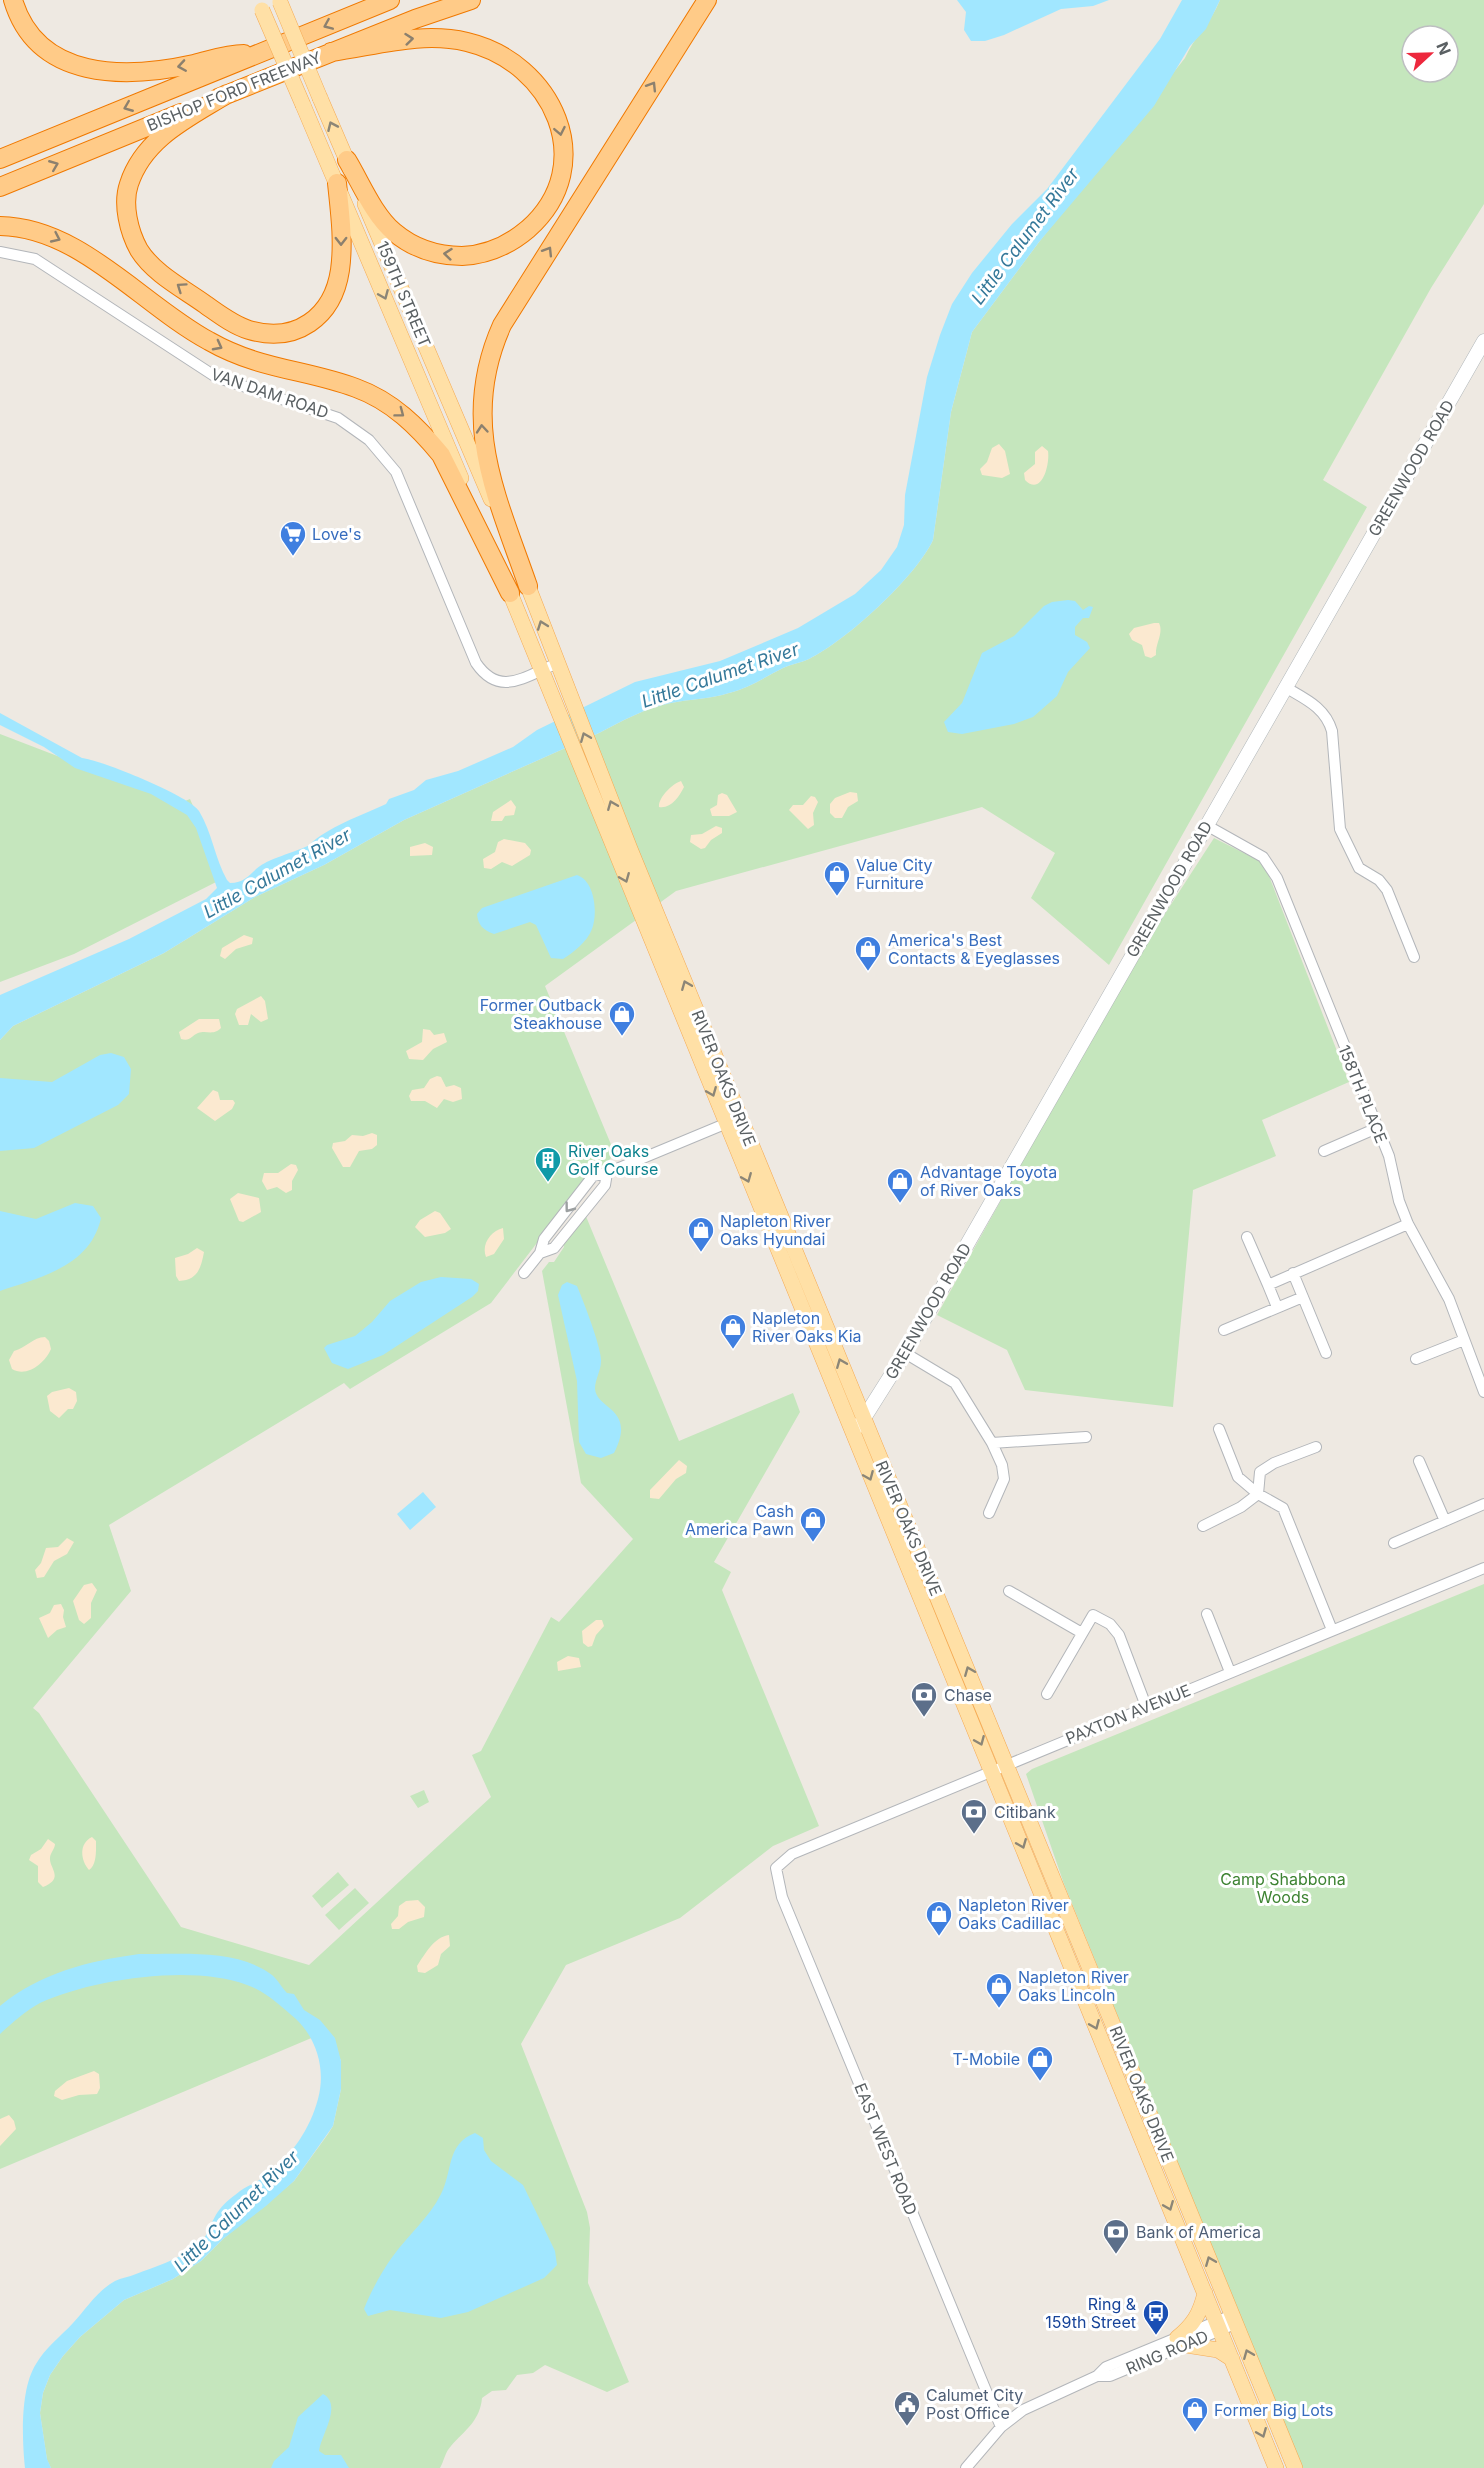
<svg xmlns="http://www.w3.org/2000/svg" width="1484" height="2468" viewBox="0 0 1484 2468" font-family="Inter,sans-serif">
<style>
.green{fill:#c5e6bd;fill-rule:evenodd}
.sand{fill:#fbe9d0}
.water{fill:#a1e7ff}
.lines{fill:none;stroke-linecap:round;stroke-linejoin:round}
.street-casing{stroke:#b3b6ba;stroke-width:12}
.secondary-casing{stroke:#b1b7ba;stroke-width:15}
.primary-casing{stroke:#f5aa54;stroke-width:16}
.highway-casing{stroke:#f07900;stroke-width:20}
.street{stroke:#fff;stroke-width:10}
.secondary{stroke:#fff;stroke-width:14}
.primary{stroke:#ffe0a6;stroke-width:15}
.highway{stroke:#ffcb88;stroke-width:18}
.primary-bridge-casing{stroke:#f5aa54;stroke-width:16;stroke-linecap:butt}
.primary-bridge{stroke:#ffe0a6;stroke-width:15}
.oneway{stroke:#8c806e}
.oneway2{stroke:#8c8677}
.oneway3{stroke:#9ca0a1}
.labels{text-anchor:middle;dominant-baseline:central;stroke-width:6;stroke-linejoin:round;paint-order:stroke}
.street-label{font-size:16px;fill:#5a6063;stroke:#fff}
.shop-label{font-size:16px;fill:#366cbe;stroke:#fff;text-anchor:start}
.culture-label{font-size:16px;fill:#0d838f;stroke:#fff;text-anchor:start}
.service-label{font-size:16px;fill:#4e5e75;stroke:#fff;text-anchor:start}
.park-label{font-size:16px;fill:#3d8332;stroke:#fff}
.transit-label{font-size:16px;fill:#164399;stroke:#fff;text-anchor:end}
.water-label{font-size:18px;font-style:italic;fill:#347899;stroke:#fff}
</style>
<rect width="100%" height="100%" fill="#eee9e2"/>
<path class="green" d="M1220 0H1484V204L1431 288 1323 480 1367 507 1109 965 1031 898 1055 853 982 807 676 891 545 986 615 1154 572 1197 491 1303 350 1389 344 1383 109 1525 131 1591 33 1708 39 1713 181 1927 309 1965 491 1797 472 1755 481 1751 551 1617 559 1622 633 1539 581 1483 542 1271 549 1262H554L564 1247 563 1243 585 1214 679 1441 793 1393 800 1412 714 1562 731 1572 722 1590 819 1826 773 1846 680 1918 566 1965 521 2044 587 2212 590 2228 588 2283 629 2382 607 2392 545 2365 533 2373 517 2375 506 2390 492 2391 482 2398C480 2421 465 2430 451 2446 445 2452 444 2461 440 2468H51L47 2460 40 2413 43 2393 50 2375 63 2356 80 2337 124 2300 173 2279 201 2261 223 2239 294 2181 328 2134 333 2126 341 2089V2061L328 2031 0 2169V1040L13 1026 164 953 255 897 324 865 404 820 599 733C622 721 645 708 671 703 690 699 711 699 729 693 749 688 765 677 783 668 791 664 801 663 809 659 847 640 915 578 933 540L951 412 972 332 1039 242 1185 58C1194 37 1211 23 1220 0ZM1412 36H1448V72H1412Z
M299 524 303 532 288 538 284 530Z
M0 734 180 803 190 799 224 878 74 954 0 982Z
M1214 838 1264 863 1349 1082 1262 1120 1276 1156 1193 1190 1173 1407 1025 1390 1007 1350 937 1315 1135 960Z
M1484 1584V2468H1302L1064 1884 1026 1774 1032 1769Z
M424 1790 429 1802 418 1808 410 1796Z
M338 1872 349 1885 322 1908 312 1896Z
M355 1888 369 1903 339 1930 325 1915Z"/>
<path class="sand" d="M999 444 1005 451 1010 474 1002 478 982 475 980 469 987 462 992 448Z
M1042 446 1048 451C1050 464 1042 497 1025 480L1024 473 1035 464V452Z
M1154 623H1159C1164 633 1155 644 1156 655L1151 658 1145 656 1142 645 1132 640 1129 634 1134 628Z
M681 781 684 787C679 797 671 809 659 807 658 798 672 784 681 781Z
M850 792 857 793 858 801 848 807 842 818H835L830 813V804L835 798Z
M722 793 727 795 737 812 729 816H712L710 809 717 805 718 795Z
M811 796 815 797 818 802 813 813 814 825 808 829 789 810 793 805H803Z
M511 800 516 807 514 815 505 816 502 821H491L493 812Z
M716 826 722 828V833L711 840 705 848 701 849 690 842 691 835 702 834Z
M504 839 525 843 531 850 530 855 512 866 502 862 491 869 484 868 483 859 495 852 498 842Z
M425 843 433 847 432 855 410 856V847Z
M244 935 253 938 252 944 236 949 225 959 220 956 222 948Z
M261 996 265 1001 268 1019 261 1022 251 1014 248 1025H239L235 1014 237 1009Z
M199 1019H219L221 1028C213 1036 207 1030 198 1033 191 1036 190 1042 181 1039L179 1032Z
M423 1029 430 1030 434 1035 444 1033 447 1042 433 1049 423 1060 409 1059 406 1051 422 1042Z
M437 1076 441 1077 446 1087 454 1085 461 1088 462 1099 453 1102 444 1099 437 1108 425 1101H411L409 1096 412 1090 424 1088 430 1079Z
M213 1090 218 1092 220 1100H233L235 1103 232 1109 215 1121 197 1108Z
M372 1133 377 1135V1145L372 1149 359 1151 350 1167H343L332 1148 333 1143 345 1141 352 1135 363 1136Z
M291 1164 296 1165 298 1170 292 1181V1190L286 1193 277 1187 267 1190 262 1181 264 1173H278Z
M238 1193 259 1198 261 1212 243 1222 239 1221 230 1199Z
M435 1211 440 1213 451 1229 445 1233 425 1237 415 1227 420 1220Z
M503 1228 504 1239 494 1254 486 1257C481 1244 491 1231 503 1228Z
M197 1248 204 1252C201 1268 198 1280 179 1281L176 1276 175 1258 188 1254Z
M45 1337 49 1341 51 1349C45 1363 27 1378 12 1369L9 1360 14 1351C26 1348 33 1337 45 1337Z
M69 1388 76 1392 77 1401 73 1409H68L59 1418 50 1411 47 1396 52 1392Z
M679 1460 687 1466 686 1473 676 1479 659 1499 650 1498V1490Z
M67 1538 74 1542 67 1554 54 1561 44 1577 37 1578 35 1570 41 1563 46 1548 58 1547Z
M92 1583 97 1590 91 1603V1618L84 1624 79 1620 73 1601 84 1585Z
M61 1604 64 1610 63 1617 66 1627 57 1630 48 1638 39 1618 50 1613 54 1605Z
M596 1620H602L604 1626 596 1635 592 1646 588 1647 583 1643 582 1631Z
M568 1656 579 1658 581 1667 558 1671 557 1662Z
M92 1837 96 1841C96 1850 97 1865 89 1870 80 1860 79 1843 92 1837Z
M48 1839 55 1844C55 1849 50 1853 50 1858 49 1868 65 1878 43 1887L38 1882V1866L29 1860 31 1855 41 1849Z
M418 1900 425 1907 424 1917 408 1922 399 1929H392L391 1924 398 1916 399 1906 406 1901Z
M449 1935 450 1946 441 1954 438 1965 425 1973 418 1972 417 1966C425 1954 434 1937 449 1935Z
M94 2071 99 2074 100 2088 97 2094 79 2095 62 2100 54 2096 55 2091 67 2081Z
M9 2115 14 2121 16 2129 0 2146V2119Z"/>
<path class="water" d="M957 0H1109L1093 6 1061 9 1004 35 985 41H971L964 30 966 12Z
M1182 0H1220L1206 29 1190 46 1154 106 1039 242 972 332 951 412 933 540C915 578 847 640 809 659 801 663 791 664 783 668 765 677 749 688 729 693 711 699 690 699 671 703 645 708 622 721 599 733L404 820 324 865 255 897 164 953 13 1026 0 1040V995L129 939 206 899 217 888 196 828 187 815 151 794 75 768 44 747 0 725V713L82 758C101 760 190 796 199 811 212 832 215 859 227 880L230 883C248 883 251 870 265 863 273 858 306 848 309 845 328 827 360 816 386 804L389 799 414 790 426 780 458 771 513 747 537 730 635 682 720 661 798 628 855 594 881 570 897 547 904 525 905 495 927 377 940 335 952 304 972 273 1012 224 1047 189 1160 39Z
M1068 600 1075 601 1083 610 1089 606 1093 607 1089 618H1083L1075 627V635L1087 642 1090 648 1068 672 1057 696 1033 717 1014 724 962 734 948 732 944 722 962 703 982 653 1014 636 1044 606 1052 602Z
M577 875C595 881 598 913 592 929 587 942 574 952 563 959L551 958 536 925 530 922 494 934C483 930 478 925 477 914L482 908Z
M111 1053 124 1057 131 1069 129 1094 118 1105 34 1148 0 1151V1078L52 1082 100 1055Z
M75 1203 93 1206 101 1218C90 1267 40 1277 0 1291V1211L36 1219Z
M441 1277 471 1279 479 1284 478 1291 472 1297 383 1355 348 1369 332 1363 324 1348 327 1345 355 1336 372 1322 390 1301 421 1282Z
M567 1282 577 1286C583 1300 602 1349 601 1361 601 1371 595 1379 595 1389 597 1410 637 1408 614 1453L601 1458 586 1454 579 1442 577 1381 558 1295 562 1285Z
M423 1492 436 1507 410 1530 397 1514Z
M139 1954C181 1955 236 1948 272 1975 278 1980 282 1988 287 1993L294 1994 304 2010 320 2020 335 2038 341 2061V2089L333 2126 294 2181 266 2206 223 2239 201 2261 173 2279 124 2300 80 2337 63 2356 50 2375 43 2393 40 2413 47 2459 51 2468H25C22 2439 20 2389 36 2364 45 2348 60 2337 73 2323 86 2309 97 2291 115 2281 121 2278 129 2277 136 2274 155 2267 175 2260 191 2250 210 2239 208 2224 220 2209 225 2202 234 2196 240 2191 249 2185 260 2181 268 2174 292 2155 310 2129 318 2099 326 2070 317 2039 296 2019 282 2007 265 1991 247 1985 193 1964 92 1979 40 2003 25 2011 12 2023 0 2034V2006C40 1973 88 1961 139 1954Z
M475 2133 483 2138 484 2150 491 2161 523 2185 555 2251 557 2265 544 2278 468 2312 441 2318 390 2310 368 2316 364 2309C371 2291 382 2271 393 2256 409 2234 429 2218 441 2194 453 2171 446 2144 475 2133Z
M323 2394C343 2405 321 2435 319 2451L325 2455H341L349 2468H271L274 2461 289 2447 298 2417Z"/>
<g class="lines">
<g class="street-casing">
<path id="street" d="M0 252 35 259 216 377 338 418 369 440 396 472 476 663C500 698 525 676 556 664
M1285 687C1305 699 1325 707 1332 731L1340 829 1359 868 1379 880 1387 890 1414 957
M1206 825 1263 857 1277 878 1389 1156 1399 1201 1408 1224 1449 1299 1484 1392
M1324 1151 1377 1128
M1247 1237 1268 1285
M540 1253 554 1248 605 1185 607 1173
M524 1273 540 1253 544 1239 593 1176 607 1173 732 1121
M1293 1273 1326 1353
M1277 1307 1268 1285 1408 1224
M1224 1330 1303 1297
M905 1353 955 1383 992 1443 1002 1465 1004 1479 989 1513
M1416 1359 1464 1340
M1219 1429 1238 1477 1258 1494 1283 1508 1332 1630
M992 1443 1086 1437
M1419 1461 1445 1521
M1203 1526 1241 1507 1258 1494 1260 1472 1274 1463 1316 1447
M1394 1543 1484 1504
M1009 1591 1082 1633
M1207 1614 1230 1672
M1047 1694 1093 1615 1110 1624 1119 1635 1146 1706
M1097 2376H1110L1235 2324
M1001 2427 782 1897 776 1868 792 1854 1484 1568
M966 2468 1001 2427 1023 2410 1097 2376 1106 2367 1232 2315"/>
</g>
<g class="secondary-casing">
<path id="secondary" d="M859 1426 905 1353 1484 341"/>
</g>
<g class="primary-casing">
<path id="primary" d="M320 98 351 170
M303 105 461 478
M365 204 491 499
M524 576 630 849 1295 2468
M506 583 1276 2468
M1177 2338C1193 2325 1200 2314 1205 2293
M1186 2345 1218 2350 1232 2359"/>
</g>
<g class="highway-casing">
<path id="highway" d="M13 0C37 81 126 79 194 64 211 60 226 54 244 54
M331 52C376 46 421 31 467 42 552 62 601 164 528 229 509 245 486 255 462 256 437 256 413 248 394 232 373 214 361 183 347 160
M227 94C188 118 144 138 129 184 122 204 129 232 139 250 154 274 184 289 206 305 219 314 233 325 249 330 296 344 333 317 340 270 344 241 340 212 337 183
M218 98 415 19 471 0
M0 159 390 0
M0 187 181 113
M0 226C80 227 142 305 209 341 260 370 305 369 356 388 392 401 418 427 441 455L510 593
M528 586C496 494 459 421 502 325L707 0"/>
</g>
<use href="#street" class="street"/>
<use href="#secondary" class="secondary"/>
<use href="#primary" class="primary"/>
<use href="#highway" class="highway"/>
<g class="primary-bridge-casing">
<path id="primary-bridge" d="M280 2 320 98
M262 10 303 105"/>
</g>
<use href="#primary-bridge" class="primary-bridge"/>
</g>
<defs><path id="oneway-chevron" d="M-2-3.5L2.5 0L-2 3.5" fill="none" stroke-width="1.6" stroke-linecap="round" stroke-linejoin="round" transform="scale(1.5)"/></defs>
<g class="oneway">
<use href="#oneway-chevron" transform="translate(328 25) rotate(157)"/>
<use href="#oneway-chevron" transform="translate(409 39) rotate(-6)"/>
<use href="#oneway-chevron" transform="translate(182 66) rotate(171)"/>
<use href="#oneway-chevron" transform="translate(652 86) rotate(-58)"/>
<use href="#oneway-chevron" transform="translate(128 107) rotate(158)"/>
<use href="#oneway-chevron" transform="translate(560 131) rotate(79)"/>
<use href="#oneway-chevron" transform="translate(54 165) rotate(-22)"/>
<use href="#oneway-chevron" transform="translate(56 238) rotate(25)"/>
<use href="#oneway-chevron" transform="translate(341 241) rotate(90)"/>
<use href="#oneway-chevron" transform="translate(548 251) rotate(-58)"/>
<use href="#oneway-chevron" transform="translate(448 254) rotate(-174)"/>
<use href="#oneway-chevron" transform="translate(181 287) rotate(-145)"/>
<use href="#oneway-chevron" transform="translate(218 346) rotate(28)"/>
<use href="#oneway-chevron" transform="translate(400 413) rotate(37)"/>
<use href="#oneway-chevron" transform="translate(482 429) rotate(-95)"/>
</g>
<g class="oneway2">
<use href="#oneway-chevron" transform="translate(332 126) rotate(-114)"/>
<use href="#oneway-chevron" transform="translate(384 295) rotate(67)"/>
<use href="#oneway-chevron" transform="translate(542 625) rotate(-110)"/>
<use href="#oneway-chevron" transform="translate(585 737) rotate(-112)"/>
<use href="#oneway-chevron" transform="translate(612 805) rotate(-112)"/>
<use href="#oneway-chevron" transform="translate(625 878) rotate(68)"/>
<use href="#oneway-chevron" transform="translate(686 985) rotate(-112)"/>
<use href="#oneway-chevron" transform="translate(712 1092) rotate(68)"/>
<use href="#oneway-chevron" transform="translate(747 1178) rotate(68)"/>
<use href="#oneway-chevron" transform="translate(841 1363) rotate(-112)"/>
<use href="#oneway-chevron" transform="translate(869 1476) rotate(67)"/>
<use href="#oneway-chevron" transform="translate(969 1671) rotate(-112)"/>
<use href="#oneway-chevron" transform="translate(980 1741) rotate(67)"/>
<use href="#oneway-chevron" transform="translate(1022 1844) rotate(68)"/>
<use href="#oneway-chevron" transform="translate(1095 2025) rotate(67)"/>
<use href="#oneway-chevron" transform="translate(1169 2206) rotate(68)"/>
<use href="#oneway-chevron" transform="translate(1210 2261) rotate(-112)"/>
<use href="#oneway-chevron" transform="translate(1248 2354) rotate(-112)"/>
<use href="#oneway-chevron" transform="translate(1262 2433) rotate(68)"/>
</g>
<use class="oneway3" href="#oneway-chevron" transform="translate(569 1208) rotate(127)"/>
<defs>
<g id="supermarket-pin" transform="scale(1.35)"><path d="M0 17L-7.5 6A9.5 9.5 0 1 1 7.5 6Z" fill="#3f7fe0" stroke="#fff"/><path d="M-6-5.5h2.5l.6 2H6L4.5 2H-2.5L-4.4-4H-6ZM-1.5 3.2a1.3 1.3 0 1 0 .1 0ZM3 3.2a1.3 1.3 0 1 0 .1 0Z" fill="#fff"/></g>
<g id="shop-pin" transform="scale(1.35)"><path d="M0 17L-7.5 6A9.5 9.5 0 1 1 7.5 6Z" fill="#3f7fe0" stroke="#fff"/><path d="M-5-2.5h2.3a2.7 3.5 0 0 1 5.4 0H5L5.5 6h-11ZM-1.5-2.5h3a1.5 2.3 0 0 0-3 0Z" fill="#fff"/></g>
<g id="building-pin" transform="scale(1.35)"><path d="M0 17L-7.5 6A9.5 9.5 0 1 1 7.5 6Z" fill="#0f9aa8" stroke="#fff"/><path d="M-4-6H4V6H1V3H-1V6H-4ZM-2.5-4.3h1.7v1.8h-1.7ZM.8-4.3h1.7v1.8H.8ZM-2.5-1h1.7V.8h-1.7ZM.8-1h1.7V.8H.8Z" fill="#fff"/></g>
<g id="bank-pin" transform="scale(1.35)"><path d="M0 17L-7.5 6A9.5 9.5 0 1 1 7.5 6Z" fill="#5c6f8a" stroke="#fff"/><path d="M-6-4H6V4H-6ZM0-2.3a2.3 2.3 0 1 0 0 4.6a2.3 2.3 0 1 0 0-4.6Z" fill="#fff"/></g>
<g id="bus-pin" transform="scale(1.35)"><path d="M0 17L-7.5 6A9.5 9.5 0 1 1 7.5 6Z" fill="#1a4fb4" stroke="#fff"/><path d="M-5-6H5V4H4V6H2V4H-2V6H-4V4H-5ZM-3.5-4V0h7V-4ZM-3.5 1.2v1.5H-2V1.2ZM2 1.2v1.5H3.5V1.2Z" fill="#fff"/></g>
<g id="civic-pin" transform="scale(1.35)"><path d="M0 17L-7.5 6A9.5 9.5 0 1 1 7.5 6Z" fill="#5c6f8a" stroke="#fff"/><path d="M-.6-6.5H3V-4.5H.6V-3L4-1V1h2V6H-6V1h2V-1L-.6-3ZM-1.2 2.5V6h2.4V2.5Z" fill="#fff"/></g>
</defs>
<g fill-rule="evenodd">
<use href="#supermarket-pin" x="293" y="534"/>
<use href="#shop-pin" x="837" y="874"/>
<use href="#shop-pin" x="868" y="949"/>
<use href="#shop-pin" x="622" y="1014"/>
<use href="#building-pin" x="548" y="1160"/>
<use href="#shop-pin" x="900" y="1181"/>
<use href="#shop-pin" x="701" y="1230"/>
<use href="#shop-pin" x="733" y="1327"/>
<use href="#shop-pin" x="813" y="1520"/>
<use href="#bank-pin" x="924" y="1695"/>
<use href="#bank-pin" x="974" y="1812"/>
<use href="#shop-pin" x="939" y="1914"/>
<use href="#shop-pin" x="999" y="1986"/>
<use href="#shop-pin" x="1040" y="2059"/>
<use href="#bank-pin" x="1116" y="2232"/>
<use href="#bus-pin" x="1156" y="2313"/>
<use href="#civic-pin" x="907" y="2404"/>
<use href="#shop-pin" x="1195" y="2410"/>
</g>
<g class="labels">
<g class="street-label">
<text transform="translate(234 91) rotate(-22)">BISHOP FORD FREEWAY</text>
<text transform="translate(404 294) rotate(67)">159TH STREET</text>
<text transform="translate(270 393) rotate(19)">VAN DAM ROAD</text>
<text transform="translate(1411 468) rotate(-60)">GREENWOOD ROAD</text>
<text transform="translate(1169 889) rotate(-60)">GREENWOOD ROAD</text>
<text transform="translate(724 1078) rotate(68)">RIVER OAKS DRIVE</text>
<text transform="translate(1363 1094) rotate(68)">158TH PLACE</text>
<text transform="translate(928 1311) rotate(-60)">GREENWOOD ROAD</text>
<text transform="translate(909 1528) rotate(67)">RIVER OAKS DRIVE</text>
<text transform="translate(1128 1714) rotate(-22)">PAXTON AVENUE</text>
<text transform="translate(1142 2094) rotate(68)">RIVER OAKS DRIVE</text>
<text transform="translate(886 2149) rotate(68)">EAST WEST ROAD</text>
<text transform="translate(1167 2352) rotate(-23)">RING ROAD</text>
</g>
<g class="shop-label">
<text x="312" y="534">Love's</text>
<text x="856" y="865">Value City<tspan x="856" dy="18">Furniture</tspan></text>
<text x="888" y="940">America's Best<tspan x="888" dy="18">Contacts &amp; Eyeglasses</tspan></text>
<text x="602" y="1005" text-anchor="end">Former Outback<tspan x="602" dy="18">Steakhouse</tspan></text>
<text x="920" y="1172">Advantage Toyota<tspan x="920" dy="18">of River Oaks</tspan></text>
<text x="720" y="1221">Napleton River<tspan x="720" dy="18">Oaks Hyundai</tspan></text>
<text x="752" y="1318">Napleton<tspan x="752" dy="18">River Oaks Kia</tspan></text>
<text x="794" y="1511" text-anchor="end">Cash<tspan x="794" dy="18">America Pawn</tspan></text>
<text x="958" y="1905">Napleton River<tspan x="958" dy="18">Oaks Cadillac</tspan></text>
<text x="1018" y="1977">Napleton River<tspan x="1018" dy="18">Oaks Lincoln</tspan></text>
<text x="1020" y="2059" text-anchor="end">T-Mobile</text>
<text x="1214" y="2410">Former Big Lots</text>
</g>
<g class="culture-label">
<text x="568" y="1151">River Oaks<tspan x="568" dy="18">Golf Course</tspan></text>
</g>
<g class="service-label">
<text x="944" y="1695">Chase</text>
<text x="994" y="1812">Citibank</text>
<text x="1136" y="2232">Bank of America</text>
<text x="926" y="2395">Calumet City<tspan x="926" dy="18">Post Office</tspan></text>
</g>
<g class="park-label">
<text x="1283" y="1879">Camp Shabbona<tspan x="1283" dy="18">Woods</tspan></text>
</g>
<g class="transit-label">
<text x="1136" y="2304">Ring &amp;<tspan x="1136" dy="18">159th Street</tspan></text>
</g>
<g class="water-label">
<text transform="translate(1025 236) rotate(-53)">Little Calumet River</text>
<text transform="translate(720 675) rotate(-19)">Little Calumet River</text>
<text transform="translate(277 873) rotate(-29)">Little Calumet River</text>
<text transform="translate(236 2211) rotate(-44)">Little Calumet River</text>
</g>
</g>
<g transform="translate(1430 54) rotate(68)"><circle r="28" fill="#ffffff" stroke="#bdbfc1" stroke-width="1.5"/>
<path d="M0-4.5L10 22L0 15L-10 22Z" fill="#ed283d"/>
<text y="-9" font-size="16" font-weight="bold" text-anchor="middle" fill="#5a6063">N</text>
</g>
</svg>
